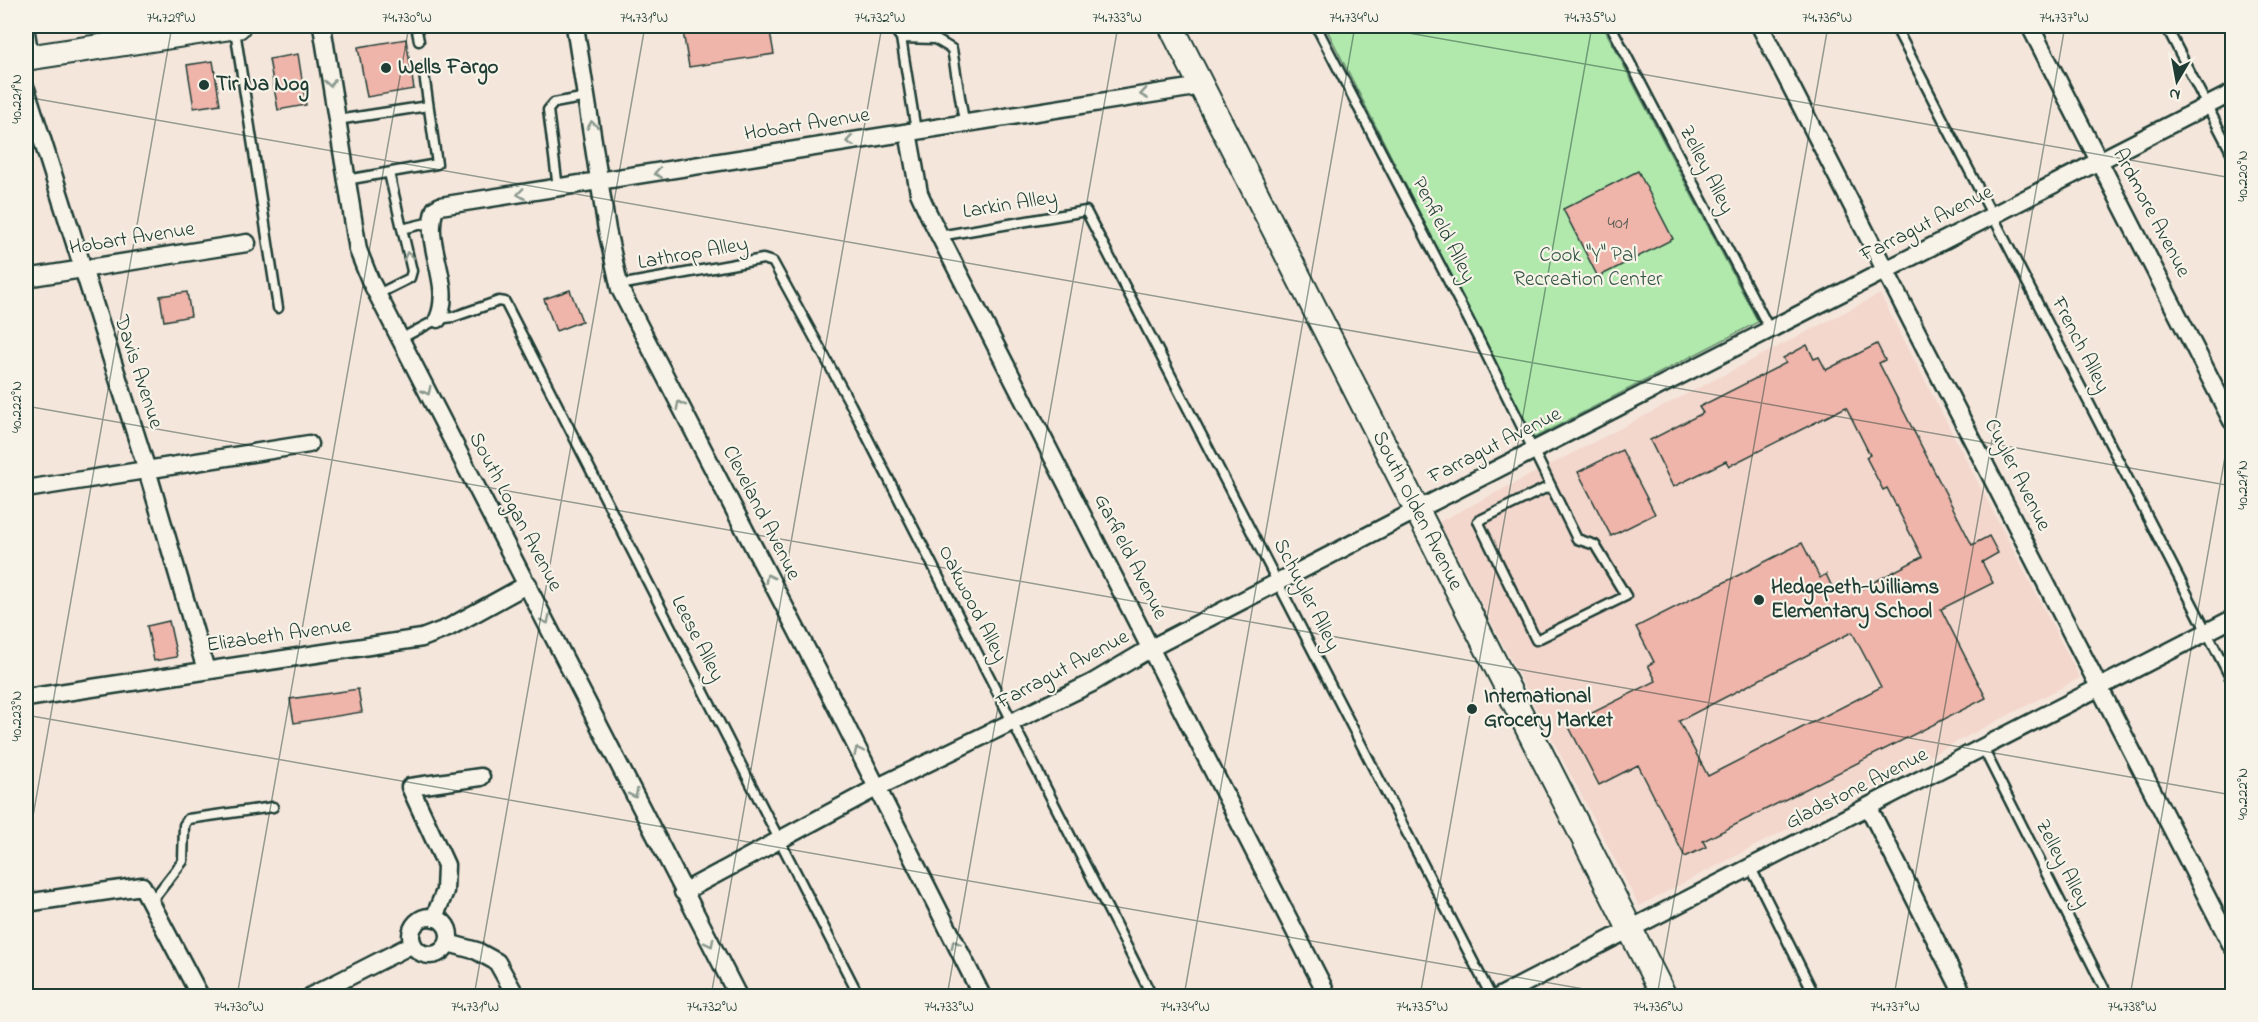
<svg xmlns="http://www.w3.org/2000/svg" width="2258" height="1022" viewBox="0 0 2258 1022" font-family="'Indie Flower',sans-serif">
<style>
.built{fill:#f3d7cd}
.green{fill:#b1e9ad;stroke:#689370;stroke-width:1.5}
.building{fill:#efb4aa;stroke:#1f3d34;stroke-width:1.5;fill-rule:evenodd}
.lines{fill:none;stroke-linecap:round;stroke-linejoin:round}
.service-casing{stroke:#1f3d34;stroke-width:13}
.minor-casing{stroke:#1f3d34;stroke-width:21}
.secondary-casing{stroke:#1f3d34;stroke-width:28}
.service{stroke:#f7f3e8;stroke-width:8}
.minor{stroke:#f7f3e8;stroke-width:16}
.secondary{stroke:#f7f3e8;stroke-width:24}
.oneway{stroke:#8b988e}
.ticks{fill:none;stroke:#1f3d34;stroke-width:1.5;stroke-opacity:0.45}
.poi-dot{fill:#1f3d34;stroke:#f7f3e8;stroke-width:2}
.labels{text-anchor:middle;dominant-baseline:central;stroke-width:4.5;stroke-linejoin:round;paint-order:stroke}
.number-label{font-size:18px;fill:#535b52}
.poi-label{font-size:21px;font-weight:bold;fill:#1f3d34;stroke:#f7f3e8;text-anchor:start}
.street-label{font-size:21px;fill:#1f3d34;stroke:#f7f3e8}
.park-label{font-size:21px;fill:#355746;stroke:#f7f3e8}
.neatline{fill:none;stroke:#1f3d34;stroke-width:2}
.ticks-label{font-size:15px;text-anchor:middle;fill:#1f3d34}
</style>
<rect width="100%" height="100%" fill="#f5e6dc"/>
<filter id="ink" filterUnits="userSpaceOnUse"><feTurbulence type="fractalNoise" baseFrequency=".0167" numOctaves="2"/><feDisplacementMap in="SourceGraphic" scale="12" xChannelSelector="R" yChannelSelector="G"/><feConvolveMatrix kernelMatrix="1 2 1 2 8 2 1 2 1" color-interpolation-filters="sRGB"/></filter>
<g filter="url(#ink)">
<path class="built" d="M1880 294 2080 678 1639 906 1439 522Z"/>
<path class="green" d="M1325 26H1603L1758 322 1534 438Z"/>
<path class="building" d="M682 26H769L774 54 689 67Z
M406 39 414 89 367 97 358 47Z
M298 54 306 105 278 110 269 59Z
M213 61 220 104 194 108 187 65Z
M1638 171 1673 239 1598 277 1563 209Z
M570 290 582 321 556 331 544 299Z
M187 292 191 316 164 321 160 296Z
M1877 344 1885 360 1879 363 1972 545 1989 536 1998 553 1982 562 1993 583 1941 609 1986 698 1703 841 1706 847 1685 857 1638 765 1599 785 1568 725 1656 681 1648 665 1654 662 1636 627 1802 543 1820 578 1826 574 1833 589 1853 579 1859 590 1922 557 1887 488 1883 490 1866 457 1870 455 1846 407 1729 466 1726 461 1673 487 1650 440 1703 413 1699 407 1786 363 1783 358 1807 345 1814 359 1819 357 1826 370ZM1852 632 1881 687 1708 776 1679 721Z
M1622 450 1655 514 1611 536 1578 472Z
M169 621 177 657 154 661 147 626Z
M358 689 362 712 294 723 290 699Z"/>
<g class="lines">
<g class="service-casing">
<path id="service" d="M416 26 419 41
M892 26 901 38 916 131
M1316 26 1480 342 1577 539 1595 545 1626 596 1536 640 1478 521 1550 486
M1611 26 1770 330
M1895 26 2232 681
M2166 26 2232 154
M235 30 278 308
M901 38 935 39 952 49 964 121
M337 120 428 106
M346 180 437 164 423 67
M558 188 548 110 554 103 587 97
M402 229 431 222
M939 236 1086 211 1491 996
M619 285 763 259 773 262 851 405 1152 996
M378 294 410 278 412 271 389 173
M402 338 438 319 453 317 499 301 505 302 859 996
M1983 748 2108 996
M1751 868 1815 996
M151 902 183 861 184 825 188 819 273 807"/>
</g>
<g class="minor-casing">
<path id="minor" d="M322 26 358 250 370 280 738 996
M575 26 607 230 620 289 837 708 982 996
M1760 26 2232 946
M2030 26 2232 421
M26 33 30 57
M26 89 147 470 206 670
M908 132 919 193 929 215 1328 996
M26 278 247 243
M438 319C454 284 422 243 435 209L440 206 1202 86
M26 489 309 444
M26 698 422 638 448 628 528 584
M1869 808 1964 996
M683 892 876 788 1092 683 1151 648 1417 510 2232 93
M26 903 142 886 200 996
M411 936a19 19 0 1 1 38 0a19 19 0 1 1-38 0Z
M434 918 445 891 446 865 410 787 481 777
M448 943 477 951 497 962 516 996
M311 996 413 944
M1500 996 2232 619"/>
</g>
<g class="secondary-casing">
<path id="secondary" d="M1171 26 1664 996
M26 58 238 26"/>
</g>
<use href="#service" class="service"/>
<use href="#minor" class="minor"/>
<use href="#secondary" class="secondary"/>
</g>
<defs><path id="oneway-chevron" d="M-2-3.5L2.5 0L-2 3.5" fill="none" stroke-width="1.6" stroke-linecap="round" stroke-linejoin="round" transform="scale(1.5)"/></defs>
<g class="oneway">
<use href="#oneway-chevron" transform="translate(330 83) rotate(81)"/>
<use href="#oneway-chevron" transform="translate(1144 94) rotate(171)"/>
<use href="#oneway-chevron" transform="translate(592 125) rotate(-99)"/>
<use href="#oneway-chevron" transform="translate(850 141) rotate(171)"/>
<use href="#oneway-chevron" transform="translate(658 173) rotate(170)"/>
<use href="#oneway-chevron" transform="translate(521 194) rotate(172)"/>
<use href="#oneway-chevron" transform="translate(408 256) rotate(-104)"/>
<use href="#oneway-chevron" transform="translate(427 391) rotate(64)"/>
<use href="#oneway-chevron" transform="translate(680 405) rotate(-117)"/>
<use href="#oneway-chevron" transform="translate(769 578) rotate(-117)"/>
<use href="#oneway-chevron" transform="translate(546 620) rotate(63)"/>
<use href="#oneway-chevron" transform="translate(858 751) rotate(-116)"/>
<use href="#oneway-chevron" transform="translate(634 794) rotate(63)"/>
<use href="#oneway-chevron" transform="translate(710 943) rotate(63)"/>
<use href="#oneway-chevron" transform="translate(955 944) rotate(-117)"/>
</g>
</g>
<path class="ticks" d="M1369 26 2232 178M26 97 2232 486M26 406 2232 795M26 715 1624 996M26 856 172 26M237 996 409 26M474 996 645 26M711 996 882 26M947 996 1118 26M1184 996 1355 26M1420 996 1592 26M1657 996 1828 26M1894 996 2065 26M2130 996 2232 417"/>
<g class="poi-dot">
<circle cx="386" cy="68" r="6"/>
<circle cx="204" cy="85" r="6"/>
<circle cx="1759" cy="600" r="6"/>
<circle cx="1472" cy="709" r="6"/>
</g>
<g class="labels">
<g class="number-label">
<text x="1618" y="224">401</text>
</g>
<g class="poi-label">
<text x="398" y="68">Wells Fargo</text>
<text x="216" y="85">Tir Na Nog</text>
<text x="1771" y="588">Hedgepeth-Williams<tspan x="1771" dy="24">Elementary School</tspan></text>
<text x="1484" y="697">International<tspan x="1484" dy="24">Grocery Market</tspan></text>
</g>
<g class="street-label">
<text transform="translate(807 125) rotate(-9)">Hobart Avenue</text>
<text transform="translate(1706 170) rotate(63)">Zelley Alley</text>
<text transform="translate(1010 205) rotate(-9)">Larkin Alley</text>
<text transform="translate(2151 213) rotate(62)">Ardmore Avenue</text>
<text transform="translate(1927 224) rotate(-27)">Farragut Avenue</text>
<text transform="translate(1443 230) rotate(63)">Penfield Alley</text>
<text transform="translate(132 239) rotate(-9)">Hobart Avenue</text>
<text transform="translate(693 254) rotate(-10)">Lathrop Alley</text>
<text transform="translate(2080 345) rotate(63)">French Alley</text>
<text transform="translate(138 372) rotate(72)">Davis Avenue</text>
<text transform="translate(1495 446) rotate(-27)">Farragut Avenue</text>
<text transform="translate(2017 475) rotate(63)">Cuyler Avenue</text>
<text transform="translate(1417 511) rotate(63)">South Olden Avenue</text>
<text transform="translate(515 512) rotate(62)">South Logan Avenue</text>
<text transform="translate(761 513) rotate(63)">Cleveland Avenue</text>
<text transform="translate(1130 557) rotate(63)">Garfield Avenue</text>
<text transform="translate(1306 595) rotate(63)">Schuyler Alley</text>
<text transform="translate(972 604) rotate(63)">Oakwood Alley</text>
<text transform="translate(279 636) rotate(-8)">Elizabeth Avenue</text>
<text transform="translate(697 639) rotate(63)">Leese Alley</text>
<text transform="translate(1063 670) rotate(-28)">Farragut Avenue</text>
<text transform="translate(1857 789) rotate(-27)">Gladstone Avenue</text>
<text transform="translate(2062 864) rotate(63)">Zelley Alley</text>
</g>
<g class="park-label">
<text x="1588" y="256">Cook "Y" Pal<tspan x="1588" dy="24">Recreation Center</tspan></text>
</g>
</g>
<rect width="2258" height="1022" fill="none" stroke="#f7f3e8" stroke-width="66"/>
<g transform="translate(2177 81) rotate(190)" stroke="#f7f3e8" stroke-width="4.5" paint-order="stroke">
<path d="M0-4.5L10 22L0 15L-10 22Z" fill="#1f3d34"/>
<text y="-9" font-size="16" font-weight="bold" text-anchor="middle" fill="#1f3d34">N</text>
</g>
<rect x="33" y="33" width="2192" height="956" class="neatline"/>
<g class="ticks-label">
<text x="171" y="22">74.729°W</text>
<text x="407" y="22">74.730°W</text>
<text x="644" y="22">74.731°W</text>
<text x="880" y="22">74.732°W</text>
<text x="1117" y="22">74.733°W</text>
<text x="1354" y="22">74.734°W</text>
<text x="1590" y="22">74.735°W</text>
<text x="1827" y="22">74.736°W</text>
<text x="2064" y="22">74.737°W</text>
<text transform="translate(16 99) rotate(-90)" y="5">40.221°N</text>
<text transform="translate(2242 176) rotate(-90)" y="5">40.220°N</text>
<text transform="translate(16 407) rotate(-90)" y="5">40.222°N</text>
<text transform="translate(2242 485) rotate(-90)" y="5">40.221°N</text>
<text transform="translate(16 716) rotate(-90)" y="5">40.223°N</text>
<text transform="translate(2242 794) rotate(-90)" y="5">40.222°N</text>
<text x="239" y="1011">74.730°W</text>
<text x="475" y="1011">74.731°W</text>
<text x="712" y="1011">74.732°W</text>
<text x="949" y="1011">74.733°W</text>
<text x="1185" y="1011">74.734°W</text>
<text x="1422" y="1011">74.735°W</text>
<text x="1658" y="1011">74.736°W</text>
<text x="1895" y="1011">74.737°W</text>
<text x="2132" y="1011">74.738°W</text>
</g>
</svg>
